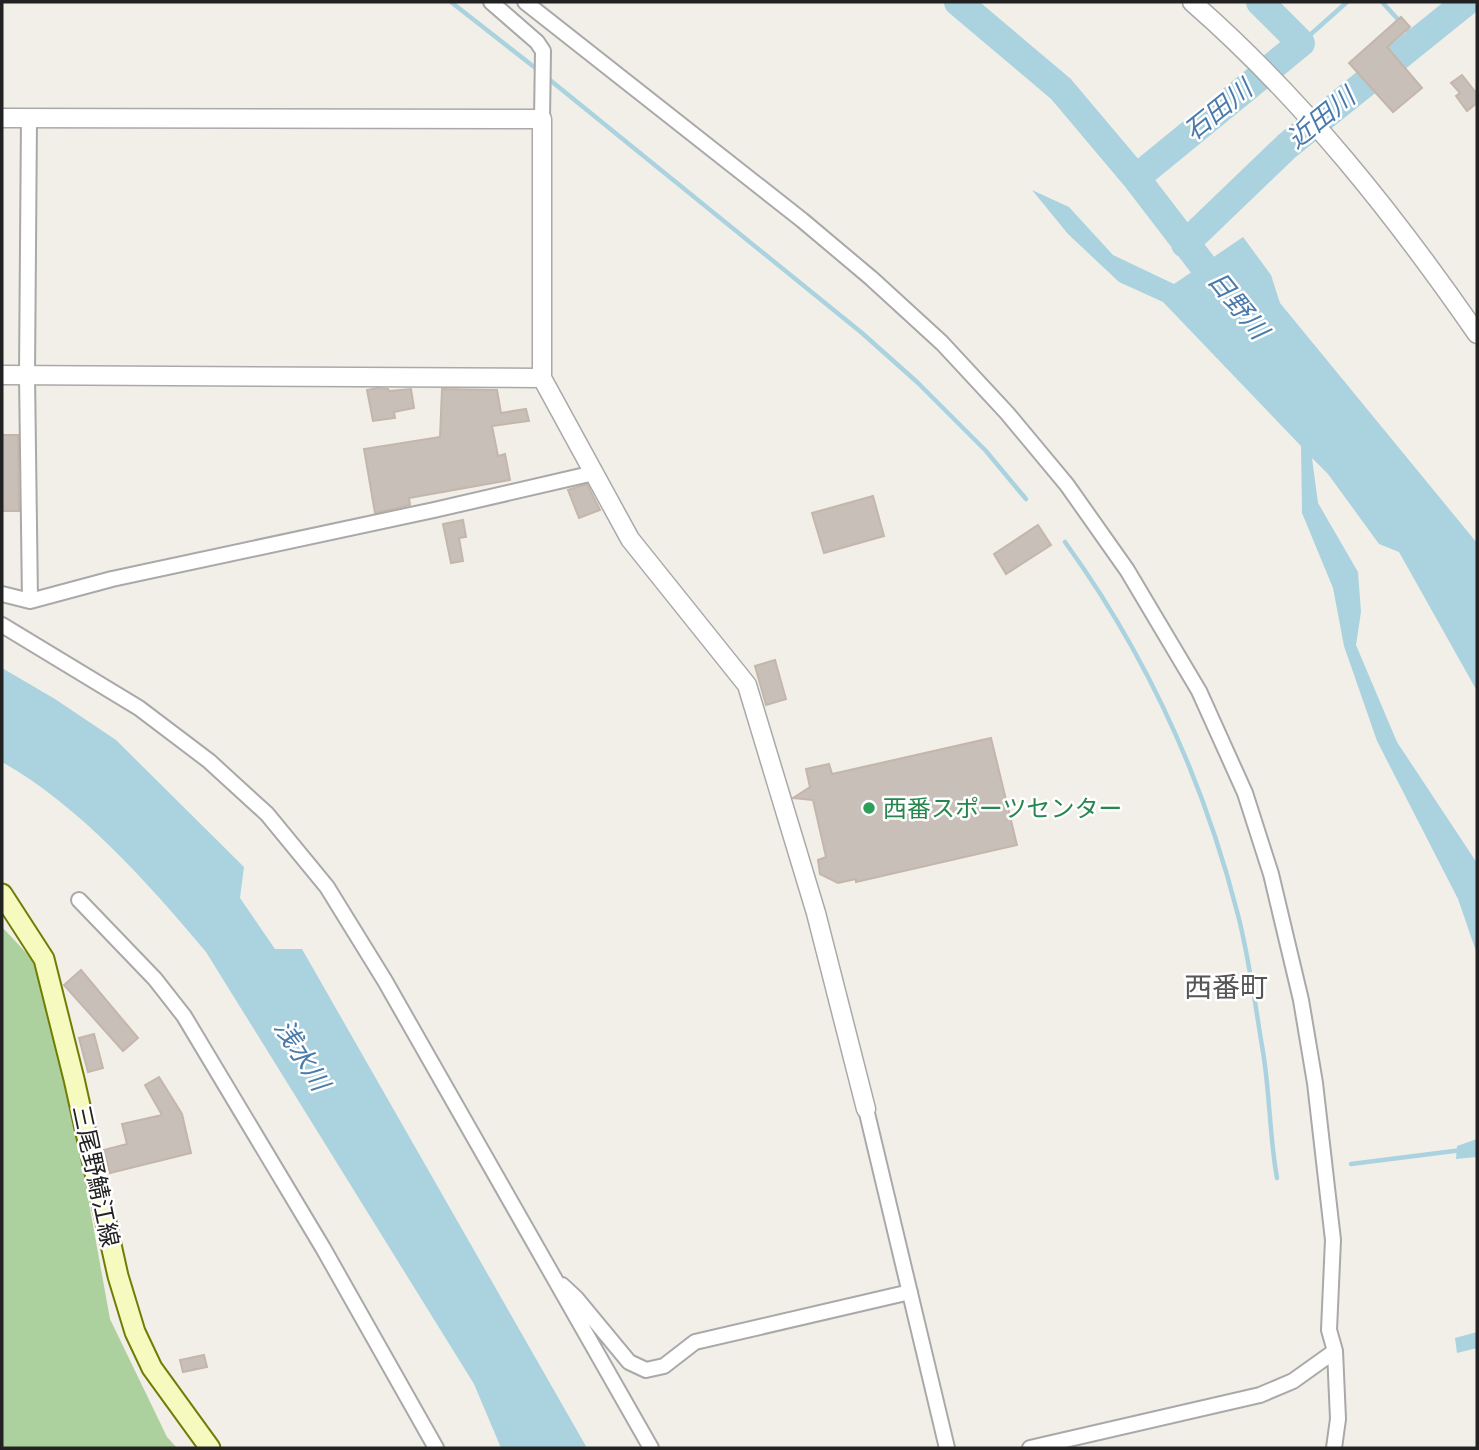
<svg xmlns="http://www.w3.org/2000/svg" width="1479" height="1450" viewBox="0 0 1479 1450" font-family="Helvetica,'Noto Sans JP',sans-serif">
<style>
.forest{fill:#add19e}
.water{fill:#aad3df}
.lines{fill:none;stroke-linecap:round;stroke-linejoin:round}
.stream{stroke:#aad3df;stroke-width:4.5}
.river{stroke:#aad3df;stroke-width:28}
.building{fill:#c7bfb8;stroke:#c4b6ab;stroke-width:2}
.minor-casing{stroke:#a9a9a9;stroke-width:18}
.tertiary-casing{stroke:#a9a9a9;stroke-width:21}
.secondary-casing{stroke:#707d05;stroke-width:23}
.minor{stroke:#fff;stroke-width:14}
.tertiary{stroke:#fff;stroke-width:18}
.secondary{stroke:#f7fabf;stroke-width:19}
.leisure-dot{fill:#2e9e5b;stroke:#fff;stroke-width:2.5}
.labels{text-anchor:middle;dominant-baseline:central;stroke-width:5;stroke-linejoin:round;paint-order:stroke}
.leisure-label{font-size:24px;fill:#27864d;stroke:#fff;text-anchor:start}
.street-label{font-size:24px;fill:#222;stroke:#fff}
.water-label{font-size:26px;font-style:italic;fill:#4a7aab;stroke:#fff}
.quarter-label{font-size:28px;fill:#555;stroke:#fff}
</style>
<rect width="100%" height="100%" fill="#f2efe9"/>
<path class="forest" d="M2 927 48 976 110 1319 167 1437 177 1448H2Z"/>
<path class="water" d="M1032 190 1069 207 1113 255 1174 284 1243 237 1271 275 1280 303 1477 543V691L1399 552 1379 544 1328 474 1312 458 1318 503 1358 572 1361 612 1356 645 1397 742 1477 863V954L1458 899 1377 741 1344 646 1333 588 1302 513 1301 446 1163 302 1119 282 1068 234Z
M2 668 55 699 116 740 244 867 240 898 275 949H302L587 1448H501L474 1384 206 952C150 885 79 805 2 762Z
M1477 1139V1157L1456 1159 1457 1146Z
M1477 1332V1348L1457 1353 1455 1338Z"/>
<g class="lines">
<path class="stream" d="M451 2 538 70
M1382 2 1417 40
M1301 43 1347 2
M545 76 862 333 917 382 986 451 1026 499
M1065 542C1146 654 1204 782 1238 915 1249 958 1255 1003 1262 1046 1270 1089 1269 1134 1277 1178
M1351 1164 1462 1150"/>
<path class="river" d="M958 2 1061 89 1136 178 1225 294
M1136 178 1301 43 1260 2
M1185 244 1287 146 1466 2"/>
</g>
<path class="building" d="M1401 17 1410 27 1387 47 1422 88 1393 112 1349 63Z
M1462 75 1477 94V103L1467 111 1456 96 1460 93 1451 83Z
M377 388 388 389 389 391 411 389 414 408 394 412 395 418 373 421 367 390Z
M442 389 497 390 501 413 526 409 529 421 492 426 498 456 505 454 510 480 409 498 410 505 375 513 364 449 440 437Z
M2 435H18L19 511H2Z
M587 484 600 510 579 518 568 490Z
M873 496 884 536 824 553 812 513Z
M463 520 466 537 459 538 463 561 451 563 443 524Z
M1038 525 1051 545 1006 574 994 554Z
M775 660 786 699 766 705 755 666Z
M991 738 1017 845 856 882V879L838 883 820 874 818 860 826 857 813 800 793 798 810 787 806 769 829 764 832 774Z
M81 970 138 1038 123 1051 64 985Z
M94 1034 103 1068 88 1072 79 1038Z
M159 1077 182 1114 191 1153 110 1173 104 1150 127 1144 122 1124 162 1115 145 1085Z
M204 1355 207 1367 183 1372 180 1360Z"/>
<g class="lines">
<g class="minor-casing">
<path id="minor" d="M491 2 537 42 543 51 542 119
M525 2 802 220 871 278 942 343 1007 413 1067 485 1127 570 1199 691 1245 793 1271 874 1301 1000 1315 1083 1333 1240 1329 1330 1335 1351 1338 1419 1334 1448
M29 118 27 375 30 601
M2 594 30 601 112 579 434 510 594 473
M2 625 139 708 209 761 267 814 327 887 385 981 651 1448
M79 900 155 979 184 1016 323 1248 436 1448
M866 1109 947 1448
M562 1285 576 1298 629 1362 646 1370 664 1366 695 1342 910 1292
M1030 1448 1260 1395 1293 1381 1335 1351"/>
</g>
<g class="tertiary-casing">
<path id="tertiary" d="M1192 2C1302 98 1394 214 1477 334
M2 118 542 119V378L630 539 747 685 816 913 866 1109
M2 375 542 378"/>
</g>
<g class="secondary-casing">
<path id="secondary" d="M2 894 44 959 74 1079 118 1276 135 1332 152 1368 210 1448"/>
</g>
<use href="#minor" class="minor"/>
<use href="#tertiary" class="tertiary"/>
<use href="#secondary" class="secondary"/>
</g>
<circle class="leisure-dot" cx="869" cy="808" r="7"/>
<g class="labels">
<g class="leisure-label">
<text x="883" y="808">西番スポーツセンター</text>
</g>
<g class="street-label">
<text transform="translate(96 1176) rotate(78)">三尾野鯖江線</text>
</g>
<g class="water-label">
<text transform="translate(1218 110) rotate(-39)">石田川</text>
<text transform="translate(1321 118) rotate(-39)">近田川</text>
<text transform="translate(1238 305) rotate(51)">日野川</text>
<text transform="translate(302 1055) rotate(58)">浅水川</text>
</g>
<g class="quarter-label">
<text x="1226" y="987">西番町</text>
</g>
</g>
<rect width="1479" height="1450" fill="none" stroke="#222222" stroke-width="7"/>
</svg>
